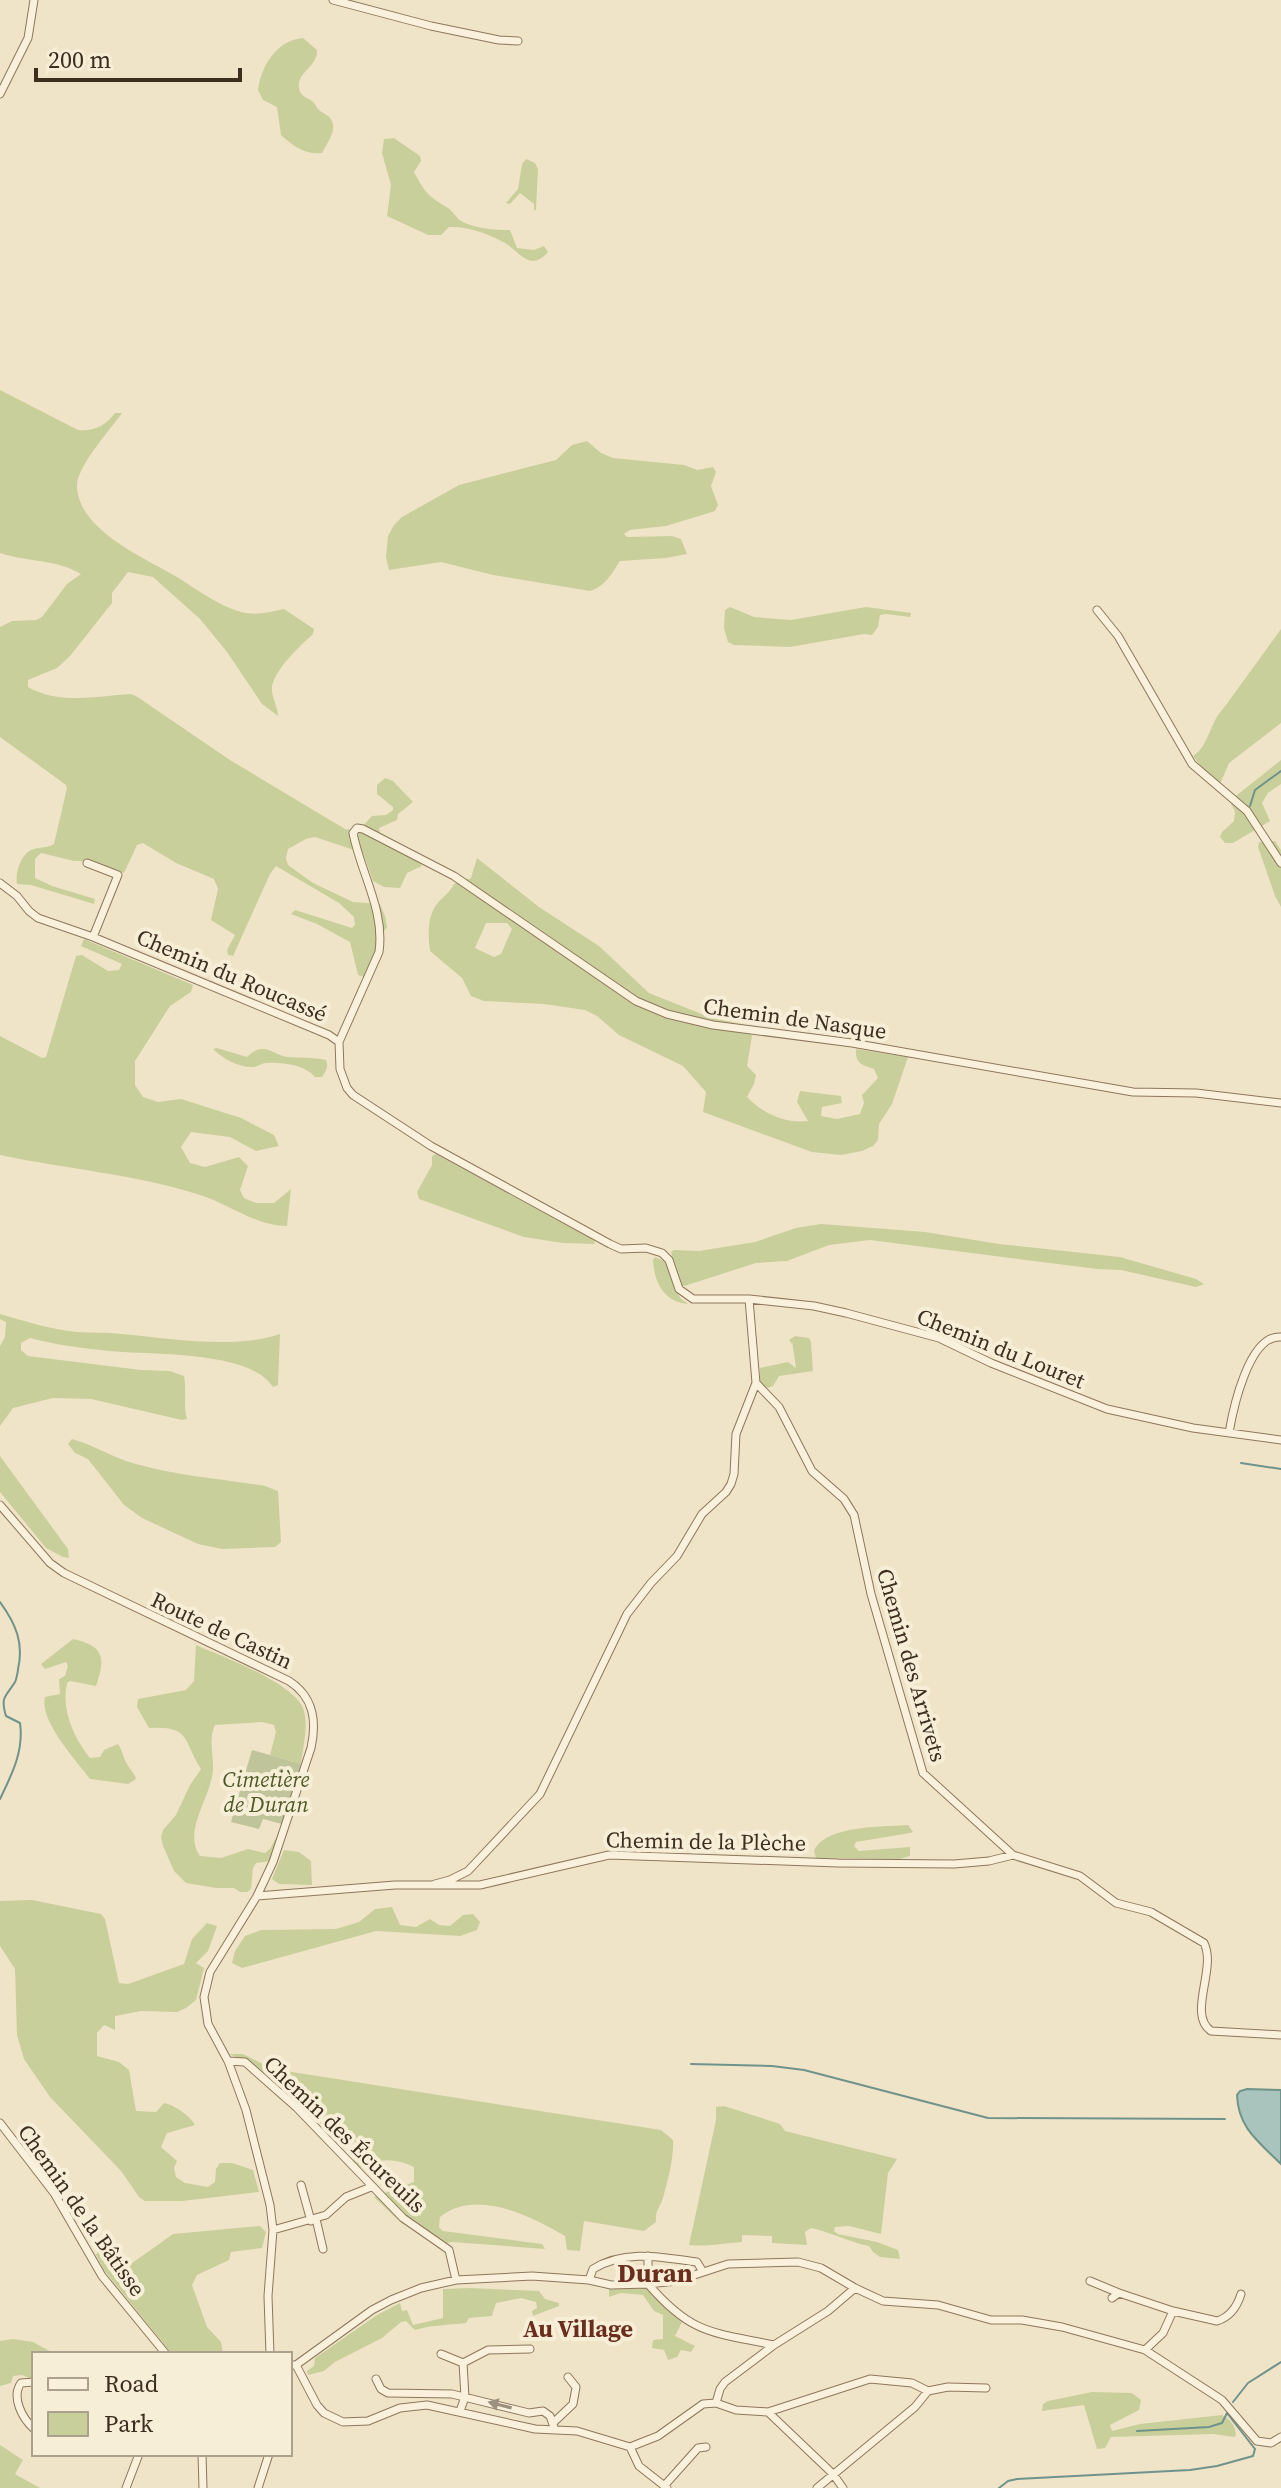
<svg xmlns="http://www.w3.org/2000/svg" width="1281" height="2488" viewBox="0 0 1281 2488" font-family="'Source Serif 4',serif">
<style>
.green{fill:#c9cf9b;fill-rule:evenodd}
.cemetery{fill:#bfc49a}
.water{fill:#a9c4bc;stroke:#6f938a;stroke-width:2}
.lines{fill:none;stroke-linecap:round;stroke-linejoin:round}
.stream{stroke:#6f938a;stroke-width:2}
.minor-casing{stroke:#8d765c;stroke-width:9}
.minor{stroke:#faf1dc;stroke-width:7}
.oneway{fill:#9c907e}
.labels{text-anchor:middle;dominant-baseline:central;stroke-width:8;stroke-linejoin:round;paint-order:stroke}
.street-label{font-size:22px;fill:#3d2e20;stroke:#f7eed8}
.park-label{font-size:22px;font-style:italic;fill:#4d5a26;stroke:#f7eed8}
.neighbourhood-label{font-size:24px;font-weight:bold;fill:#6b2e1e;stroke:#f7eed8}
.quarter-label{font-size:26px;font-weight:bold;fill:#6b2e1e;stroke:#f7eed8}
</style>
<rect width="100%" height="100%" fill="#f0e4c8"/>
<path class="green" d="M303 38 317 50C318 67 297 71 299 88 300 96 306 97 312 101 317 106 315 106 320 111 322 112 329 116 330 118 339 129 327 143 322 153 305 155 293 146 281 135L277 107 263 100 258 90C261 66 277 40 303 38Z
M394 138 420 156 421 161 414 172C426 194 427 195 448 208 453 211 456 218 461 221 477 229 493 230 510 230L517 248 534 250 544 246 548 252C530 273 519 251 505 243 490 234 466 226 449 227L441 235H428L387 216 391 185 382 153 384 139Z
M526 159 535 163 538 169 536 210H534V204L520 193 510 204 506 203 518 189 522 164Z
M0 390 78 430C94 432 106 425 115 413H122C110 430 78 465 77 485 77 530 145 558 177 577 196 589 219 606 241 612 256 616 270 612 284 609L314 629 313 634C301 645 270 673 272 691 273 700 278 708 278 716L262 704 227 652 200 619 153 577 128 572 112 593V603L70 656 57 668 28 680V687C59 705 96 696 131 694L136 696 230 760 345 829 358 831 372 816 386 815 393 810V807L377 794V785L385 778 393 781 413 802 398 814 397 820 379 828 380 833C396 841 413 850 422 866L407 873 400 888 384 887 373 881 363 853 315 837 306 839 288 849 286 858 288 865 313 883 353 902 380 904 385 916 387 927 379 939 375 956 364 977 358 975 350 942 317 924 291 914 295 910 352 928 355 925 354 917 339 903 276 866 270 874 233 956 228 955 227 950 235 935 211 920 218 889 214 879 176 863 143 843 137 845 124 873 87 861H74L41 853 35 859V878L52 886 95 899 94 904 31 885 17 884C15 873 21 852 34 849 42 846 46 849 54 844L67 788 66 785 0 737V627L12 621 36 620 42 617 67 584 81 574C57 559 26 562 0 553Z
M587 441 601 453 613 458 684 465 697 470 713 467 716 472 711 486 718 505 715 511 666 526 630 530 624 534 627 537 672 536 681 539 687 554 666 558 620 561C612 573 606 586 590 591L493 575 441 562 389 570 386 557 388 536 394 525 402 517 459 485 556 460 572 445Z
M730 607 754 617 791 620 866 607 911 613 910 617 886 614 880 615 878 627 872 635 864 634 790 647 734 645 728 642 724 628 725 610Z
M1281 629V723L1229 763 1220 784 1204 770 1193 756C1210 745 1209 723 1223 709Z
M1281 760V784L1268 793 1262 803 1270 821 1233 843H1225L1220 837 1222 832 1234 821 1235 811 1231 804 1237 795Z
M1275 841 1281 850V907L1275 896 1258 847 1259 842Z
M477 858 539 907 599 946 649 993 709 1017 745 1025 752 1036 747 1066 756 1075 754 1084 747 1097C762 1113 786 1124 808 1121L797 1102 800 1091 841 1096 842 1103 822 1107 821 1116 837 1119 860 1114 864 1103 862 1095 878 1078 874 1069C861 1065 855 1063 856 1049L908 1057 892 1104 879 1124 878 1140 873 1146 862 1151 841 1155 812 1152 703 1112 706 1092 683 1066 619 1035 597 1016 585 1010 544 1004 484 1001 471 996 462 978 430 951C428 937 427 916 437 904 443 896 449 894 454 884L471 878ZM486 923H507L512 929 501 954 494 957 475 948Z
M84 939 193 985 191 992 170 1006 135 1061V1085L143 1097 158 1102 181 1099 241 1118 274 1135 279 1146 256 1151 230 1137 191 1132 181 1147 190 1163 205 1167 239 1157 248 1166 240 1190 244 1198 256 1203H274L291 1189 287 1226C256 1226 229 1204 200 1195 135 1174 66 1169 0 1155V1036L42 1058 46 1057 76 956 82 955 108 971 119 970 122 964 81 946Z
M217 1048 247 1057C252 1052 256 1049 264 1049 272 1050 279 1056 288 1057 300 1058 314 1057 326 1060 329 1067 326 1071 322 1077H315C305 1065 282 1062 266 1063 262 1063 258 1066 254 1067 239 1068 223 1059 213 1049Z
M436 1154 594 1240 595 1244 563 1243 524 1237 419 1199 417 1192 432 1165V1156Z
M821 1224 925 1232 999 1244 1120 1257 1196 1279 1204 1284 1196 1287 1121 1270 1097 1269 870 1240 829 1245 787 1261 756 1263 675 1289 681 1299 688 1304C664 1302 654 1282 653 1260L655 1257 666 1262 673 1260 671 1252 674 1250 699 1251 755 1242 796 1228Z
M0 1314C25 1321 52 1330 78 1332 92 1333 107 1332 121 1334 170 1338 233 1350 280 1334L278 1385 273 1387C250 1350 149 1355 109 1351 82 1348 56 1345 30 1338L21 1343V1350L28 1356 141 1370 170 1371 184 1376C187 1391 183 1405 187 1419L182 1420 91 1399 53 1398 13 1408 0 1426V1346L5 1337 6 1322 0 1319Z
M795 1336 809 1338 811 1342 813 1371 779 1376 773 1386 768 1388 760 1383V1368L788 1362 796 1368 792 1341V1344L789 1340Z
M72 1439C94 1445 113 1458 136 1464 177 1476 223 1479 265 1486L278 1491 281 1542 275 1547 222 1549 198 1544 142 1518 124 1505 88 1459 75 1453 68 1444Z
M0 1456 68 1549 69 1558 63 1557 46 1548 0 1492Z
M73 1639C104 1646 106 1657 96 1686L70 1681 67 1683C61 1710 74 1738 90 1758L100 1757 104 1750 118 1744C123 1751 123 1758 127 1764 130 1770 134 1772 136 1779L128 1784 90 1779C76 1760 39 1721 45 1697L60 1694 59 1679 65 1676 68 1666 66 1662 45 1669 41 1664Z
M196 1645C223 1657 292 1682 303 1708 309 1724 303 1747 301 1764L270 1755 276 1732 274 1725 262 1722 215 1725C208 1740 214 1755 213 1770 211 1798 182 1831 200 1856L221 1858 248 1849 265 1853 270 1849 278 1834 280 1836 270 1861 256 1863 253 1868 251 1889 247 1892H240L234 1888H216L186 1883 174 1871 163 1846 161 1837 163 1830 176 1815 190 1785 201 1769C182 1739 191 1726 149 1728L137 1707 138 1699 186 1690 194 1681Z
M908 1825 913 1832 910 1833 856 1842 854 1846 859 1851 910 1847V1856L900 1859 816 1858 814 1851C825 1825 883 1827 908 1825Z
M284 1850 299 1852 311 1861 312 1885 279 1884 272 1879Z
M32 1900 101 1914 105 1919 119 1983 128 1984 184 1964 192 1939 207 1923 217 1926 208 1951 196 1963 204 1968 196 2000 186 2008 177 2012 141 2011 115 2016V2030L104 2025 97 2033V2056L119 2062 129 2070 136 2111 156 2112 164 2103C175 2105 190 2116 195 2125L167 2133 161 2147 177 2161 174 2168 176 2177 185 2183 208 2187 215 2182 216 2169 220 2163H232L253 2170 259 2192 183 2201H145L139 2197 121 2171 50 2097 24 2059 17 2035 15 1969 0 1946V1901Z
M392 1907 400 1925 416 1927 430 1919 439 1925 450 1926 463 1915 473 1914 480 1922 477 1930 460 1936 376 1931 242 1968 232 1963 235 1951 245 1936 261 1930 336 1929 359 1922 375 1909Z
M229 2054H243L273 2069 661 2130 673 2140C674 2158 668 2180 663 2198 659 2210 656 2207 656 2222L644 2231 584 2221 580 2251 567 2250 565 2236C530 2216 476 2188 440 2217L439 2227 443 2231 542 2244 545 2249 452 2242 438 2245 400 2222 374 2197 414 2182V2167C395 2158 378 2158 360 2168L353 2160 358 2152 357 2143 348 2140H337C305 2109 271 2070 229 2054Z
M724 2106 780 2124 785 2131 897 2159 888 2173 881 2234 849 2226 835 2227 834 2231 838 2234 877 2242 898 2250 900 2259 880 2257 873 2252 869 2246C848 2242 831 2232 811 2228L805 2232 807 2245 772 2243V2236L742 2235V2242C722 2243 709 2247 689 2245L716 2120V2107Z
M260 2226 266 2232 262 2248 231 2252 229 2260 197 2275 192 2285 207 2327 221 2342 223 2354H172L104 2270 96 2255 98 2251 116 2271H121L173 2234Z
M609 2287H648L666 2309 682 2322 675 2336 695 2346 691 2352 681 2350 677 2357 668 2360 664 2350 652 2348 653 2340 663 2339V2315L654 2311 643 2295 621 2293 609 2297Z
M470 2288 539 2291 545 2299 559 2303V2306L533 2316 532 2311 537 2308 536 2302 521 2298 496 2303 492 2316 469 2318 466 2323C449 2325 432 2325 415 2330L406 2321 401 2322 382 2338 335 2362 324 2371 308 2375 307 2371 314 2366 315 2358 377 2315 400 2303 402 2311 407 2310 413 2325 443 2318V2289Z
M13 2339 33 2342 55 2354H34V2380L22 2375 13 2376 11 2383 0 2386V2341Z
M1092 2392 1132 2393 1141 2400 1139 2410 1110 2425 1112 2431 1140 2424 1222 2415C1230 2419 1236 2426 1236 2436L1234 2437 1213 2434 1111 2437 1105 2448 1097 2449 1084 2405 1042 2411 1043 2404 1048 2401Z
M0 2445 23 2460 15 2474 40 2488H0Z"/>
<path class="cemetery" d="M252 1750 301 1764 282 1824 263 1819 259 1829 231 1822Z"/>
<path class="water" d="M1247 2089 1281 2090V2164C1259 2142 1238 2128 1237 2095L1240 2091Z"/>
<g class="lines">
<path class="stream" d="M1250 806 1255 790 1281 771
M1241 1463 1281 1469
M0 1602C16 1624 24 1643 18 1669 18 1671 16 1681 15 1682 6 1697 0 1696 6 1716L20 1723C24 1751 12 1774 0 1799
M691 2064 772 2066 804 2070 988 2118 1225 2119
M1233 2402 1248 2383 1281 2362
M999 2488 1008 2481 1017 2479 1190 2470 1217 2466 1253 2456 1255 2449 1227 2413 1222 2423 1209 2427 1137 2431"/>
<g class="minor-casing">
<path id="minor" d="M333 0 431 26 499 40 518 41
M0 94 28 38 34 0
M1097 610 1118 636 1192 764 1247 811 1281 863
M87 863 118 875 93 937
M0 883 17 896 29 911 38 918 93 937 329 1035 339 1042
M1281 1103 1196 1093 1133 1092 852 1043 713 1025 667 1014 636 1001 454 876 363 829 357 828 353 833C361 874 385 910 379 952L339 1042 340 1069 347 1088 353 1095 431 1146 610 1244 621 1249 646 1248 662 1253 669 1260 679 1289 693 1299H749L814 1306 846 1313 939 1338 991 1363 1107 1409 1193 1428 1281 1440
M749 1299 756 1383 779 1407 812 1471 844 1499 854 1515 871 1594 923 1773 1013 1855 1080 1876 1116 1903 1151 1912 1204 1943C1217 1969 1187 2014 1211 2031L1281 2035
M1229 1433C1233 1409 1249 1334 1281 1337
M0 1505 50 1563 64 1573 289 1681C314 1697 317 1721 311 1748L273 1862 257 1896 210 1972 204 1997 208 2024 228 2061 246 2110 270 2205 273 2230 268 2296 270 2354
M435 1884 450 1880 468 1871 540 1794 627 1614 651 1583 677 1556 702 1514 726 1492 731 1484 734 1474 736 1434 756 1383
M257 1896 395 1885H480L609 1855 838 1863 954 1864 989 1861 1013 1855
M228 2061 245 2062 297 2108 403 2218 449 2250 456 2280
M0 2123 54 2193 102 2276 166 2354
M301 2185 311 2221
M316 2219 323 2249
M273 2230 326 2215 346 2197 371 2187
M648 2256V2269
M589 2280 593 2269C625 2249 661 2257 697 2262L703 2272
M1090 2281 1119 2293
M648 2284C692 2335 712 2332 774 2345
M1112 2298 1119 2293 1173 2311
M1145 2350 1163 2333 1173 2311 1217 2321C1230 2317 1237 2307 1241 2294
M441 2354 463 2363
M463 2363 488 2350 530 2349
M290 2365H296L372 2310 391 2300 421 2288 456 2280 532 2276 589 2280 611 2285 648 2284 676 2281 728 2264 798 2262 821 2268 855 2288 883 2301 938 2305 991 2320H1022L1062 2327 1145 2350 1222 2400 1257 2441 1271 2443 1281 2437
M296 2365 317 2405 324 2413 343 2422 368 2421 400 2408 427 2405 535 2429 577 2431 630 2447 658 2436 703 2404 716 2403 736 2410 768 2412 833 2474 843 2488
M376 2379 381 2389 388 2393 452 2394 529 2413 543 2411 550 2416 555 2430
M34 2382 21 2383C11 2397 22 2418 34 2429
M716 2403 720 2389 725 2382 774 2345 828 2311 855 2288
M460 2411 465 2397 463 2363
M768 2412 870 2379 912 2383 928 2391 948 2387 986 2388
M553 2423 573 2404 576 2387 568 2377
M630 2447 639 2466 667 2488
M202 2454 203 2488
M664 2486 698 2448 706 2447
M126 2488 139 2454
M258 2488 269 2454
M817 2488 915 2407 928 2391"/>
</g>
<use href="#minor" class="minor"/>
</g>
<defs><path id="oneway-solid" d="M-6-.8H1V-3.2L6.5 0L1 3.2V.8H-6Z" transform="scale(2)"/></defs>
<use class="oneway" href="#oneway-solid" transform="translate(500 2405) rotate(-166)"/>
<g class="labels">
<g class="street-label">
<text transform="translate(232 975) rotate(23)">Chemin du Roucassé</text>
<text transform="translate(795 1018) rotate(8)">Chemin de Nasque</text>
<text transform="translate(1001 1348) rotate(22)">Chemin du Louret</text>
<text transform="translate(222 1630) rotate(25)">Route de Castin</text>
<text transform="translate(912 1665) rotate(74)">Chemin des Arrivets</text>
<text transform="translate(706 1841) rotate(1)">Chemin de la Plèche</text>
<text transform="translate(345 2134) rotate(44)">Chemin des Écureuils</text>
<text transform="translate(82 2210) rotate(55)">Chemin de la Bâtisse</text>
</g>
<g class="park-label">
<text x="266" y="1779">Cimetière<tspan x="266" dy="25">de Duran</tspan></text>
</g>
<g class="neighbourhood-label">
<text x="578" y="2328">Au Village</text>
</g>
<g class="quarter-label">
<text x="655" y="2273">Duran</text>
</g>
</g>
<rect x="32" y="2352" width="260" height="104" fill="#f7eed8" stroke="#ada18e" stroke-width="2"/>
<rect x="48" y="2378" width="40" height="12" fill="#faf1dc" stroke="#ada18e" stroke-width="2"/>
<text x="104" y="2392" font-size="24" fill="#3d2e20">Road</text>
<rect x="48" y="2412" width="40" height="24" fill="#c9cf9b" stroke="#ada18e" stroke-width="2"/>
<text x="104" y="2432" font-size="24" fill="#3d2e20">Park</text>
<path d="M36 68v12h204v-12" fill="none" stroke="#3d2e20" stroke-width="4"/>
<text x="48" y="68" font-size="24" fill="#3d2e20" stroke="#f7eed8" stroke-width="6" paint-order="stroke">200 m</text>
</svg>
